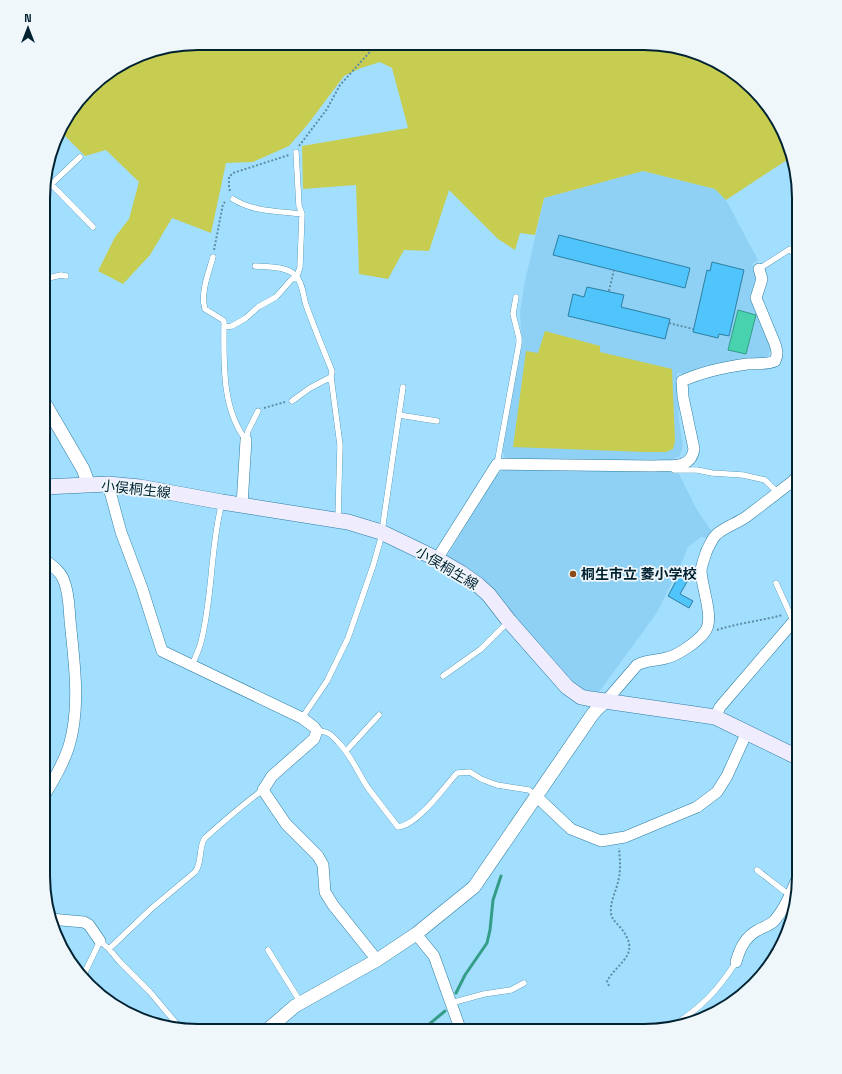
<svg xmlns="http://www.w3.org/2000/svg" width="842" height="1074" viewBox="0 0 842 1074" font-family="'Space Grotesk','Noto Sans JP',sans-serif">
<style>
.built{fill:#8fd1f4}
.green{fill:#c7cd50}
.water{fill:#49d2ae;stroke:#339d88}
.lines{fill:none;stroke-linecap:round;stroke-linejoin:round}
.stream{stroke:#339d88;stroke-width:3}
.building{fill:#50c5fb;stroke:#2d7ea2}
.service-casing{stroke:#2b7ca0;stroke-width:6}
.minor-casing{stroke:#2b7ca0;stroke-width:12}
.tertiary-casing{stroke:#2b7ca0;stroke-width:14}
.secondary-casing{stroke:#2b7ca0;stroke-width:16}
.path{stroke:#5d8ea6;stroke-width:2;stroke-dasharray:2 2;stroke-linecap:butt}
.service{stroke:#fff;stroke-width:5.5}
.minor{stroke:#fff;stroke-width:11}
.tertiary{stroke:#fff;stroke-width:13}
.secondary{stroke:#efecfe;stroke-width:15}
.poi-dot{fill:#8c4a1a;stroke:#f0f7fb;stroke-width:1.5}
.labels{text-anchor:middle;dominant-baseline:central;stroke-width:3.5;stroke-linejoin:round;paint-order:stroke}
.street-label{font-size:14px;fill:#012231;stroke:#f0f7fb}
.poi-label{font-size:14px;font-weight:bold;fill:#012231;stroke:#f0f7fb;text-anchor:start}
.rim{fill:none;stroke:#012231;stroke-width:2}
</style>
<rect width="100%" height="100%" fill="#a2defe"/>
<path class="built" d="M643 171 715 189 726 200 758 260 752 264 757 277 771 347 767 359 689 374 677 373 679 421 683 445 680 456 667 462 509 460 505 458 502 450 518 358 522 345 520 312 524 286 544 198Z
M510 468 649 469 678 472 697 510 713 533 708 538 701 537 688 547 680 567 656 614 599 692 585 690 574 682 514 615 450 561 448 555 493 478 503 470Z"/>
<path class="green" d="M198 43 664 44 730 69 778 121 793 156 726 200 715 189 643 171 544 198 535 235 520 233 515 250 498 239 449 190 429 251 404 250 388 279 359 274 356 185 303 189 302 146 408 128 392 68 380 62 361 68 344 76 308 124 289 146 253 162 226 163 211 233 172 218 150 255 123 284 98 271 115 237 129 219 139 182 106 150 85 156 60 131 64 121 96 81 148 51Z
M545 331 600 346V352L672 369 675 441 673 449 666 452H645L513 447 526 351 538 353Z"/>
<path class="water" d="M738 310 756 315 746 354 728 350Z"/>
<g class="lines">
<path class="stream" d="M456 993 465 975 487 943 490 930 493 900 501 876
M421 1031 445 1011"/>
</g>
<path class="building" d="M559 235 690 268 685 288 553 255Z
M712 262 744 270 729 336 719 334 718 338 693 332 707 270 710 271Z
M587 287 624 295 621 307 670 319 665 339 568 316 573 294 584 297Z
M683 568 692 573 680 594 693 601 689 608 668 596Z"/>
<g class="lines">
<g class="service-casing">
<path id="service" d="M51 184 93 227
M44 191 80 157
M233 199C253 212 279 211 302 214
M213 257C209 272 200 293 205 309L223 320 224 322C224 360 221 408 246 440
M255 266C268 267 287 266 296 276 303 283 303 296 306 305 314 327 323 349 332 371L331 377 340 445 338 519
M759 269 790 249 799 260
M44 279 61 275 66 276
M224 327 232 326 246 318 258 307 276 297 291 280 297 276 300 267 302 214 299 206 296 152
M292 401 310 388 331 377
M399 415 437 421
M246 440 248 431 258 411
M497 464 519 343V338L513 314 516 297
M674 470H697L712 473 743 475 765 480 778 493
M776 583 791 616 795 620
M192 665C195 658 199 650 201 642 213 596 210 548 222 502
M443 676 481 649 509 621
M302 718 327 681 348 638 373 566 381 538 403 387
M317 731C326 730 332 735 338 742 351 755 358 773 368 788 378 801 388 814 398 827 418 825 444 787 457 773L470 772 481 779 497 785 529 790 536 796
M346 751 379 715
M757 870 784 891 790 894
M109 949 152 908 195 872C203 862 198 847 205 838 224 821 243 804 263 790
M268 950 301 1003
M85 976 86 970 100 941 109 949 120 962 150 992 181 1029
M451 1003 484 994 511 990 524 983
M674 1025C702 1007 718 990 736 962"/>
</g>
<g class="minor-casing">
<path id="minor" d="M108 484 121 532 142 588 162 651 302 718 314 727 317 731 314 739 272 776 263 790 286 824 318 856 323 865 325 892 333 905 377 960
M242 505 246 440
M437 559 497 464 653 466C670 465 691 470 694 449L683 397 682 381C702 372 725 367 747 364 756 363 766 365 775 361 778 355 777 351 775 344L756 298 762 279 759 269
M606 701 637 665C646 660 656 661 666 658 677 656 697 642 704 633 716 620 701 587 701 570 702 564 705 556 707 550 710 545 712 538 717 534 723 528 737 523 746 517L793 481 799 474
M715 717 720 707 799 615
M536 796 571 829 601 841 625 837 697 807 717 792 727 776 747 732
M43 798C53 781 63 765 69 746 81 706 74 661 70 620 69 607 69 593 64 581 61 571 51 565 44 559
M50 919 84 922 89 925 100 941
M416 934 434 956 461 1031
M736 962C740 948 745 937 758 930 764 927 770 925 774 921 786 908 792 890 799 874"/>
</g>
<g class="tertiary-casing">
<path id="tertiary" d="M44 402 83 469 89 485
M266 1031 295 1006 377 960 416 934 474 887 592 715 598 708 606 701"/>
</g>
<g class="secondary-casing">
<path id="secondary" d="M44 487 108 484 140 487 222 502 348 522 381 532 437 559 461 573 478 585 489 595 509 621 567 687 581 697 591 699 715 717 799 758"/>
</g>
<path class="path" d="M299 146 327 109 340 85 377 44
M230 191 229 187V177L233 173 289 155
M214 250 223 204 225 202
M609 291 614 270
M669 323 693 329
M264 408 285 402
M717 630C738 623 761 621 782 615
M609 986 607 981C620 960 642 954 620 927 616 922 611 919 611 912 610 902 616 891 618 882 621 871 620 860 619 848"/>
<use href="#service" class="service"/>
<use href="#minor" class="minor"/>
<use href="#tertiary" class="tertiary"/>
<use href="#secondary" class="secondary"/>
</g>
<circle class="poi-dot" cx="573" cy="574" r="4"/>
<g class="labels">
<g class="street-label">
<text transform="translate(136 489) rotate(6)">小俣桐生線</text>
<text transform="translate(447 568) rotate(31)">小俣桐生線</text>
</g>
<g class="poi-label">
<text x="581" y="574">桐生市立 菱小学校</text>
</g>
</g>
<path d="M0 0H842V1074H0ZM198 50H644A148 148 0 0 1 792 198V876A148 148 0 0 1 644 1024H198A148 148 0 0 1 50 876V198A148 148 0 0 1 198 50Z" fill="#f0f7fb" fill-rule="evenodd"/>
<path class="rim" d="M198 50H644A148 148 0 0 1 792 198V876A148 148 0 0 1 644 1024H198A148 148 0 0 1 50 876V198A148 148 0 0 1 198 50Z"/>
<g transform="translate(28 28)" stroke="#f0f7fb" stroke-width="3" paint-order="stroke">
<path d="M0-3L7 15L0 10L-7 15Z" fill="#012231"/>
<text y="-6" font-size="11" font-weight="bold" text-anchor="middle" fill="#012231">N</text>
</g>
</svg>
